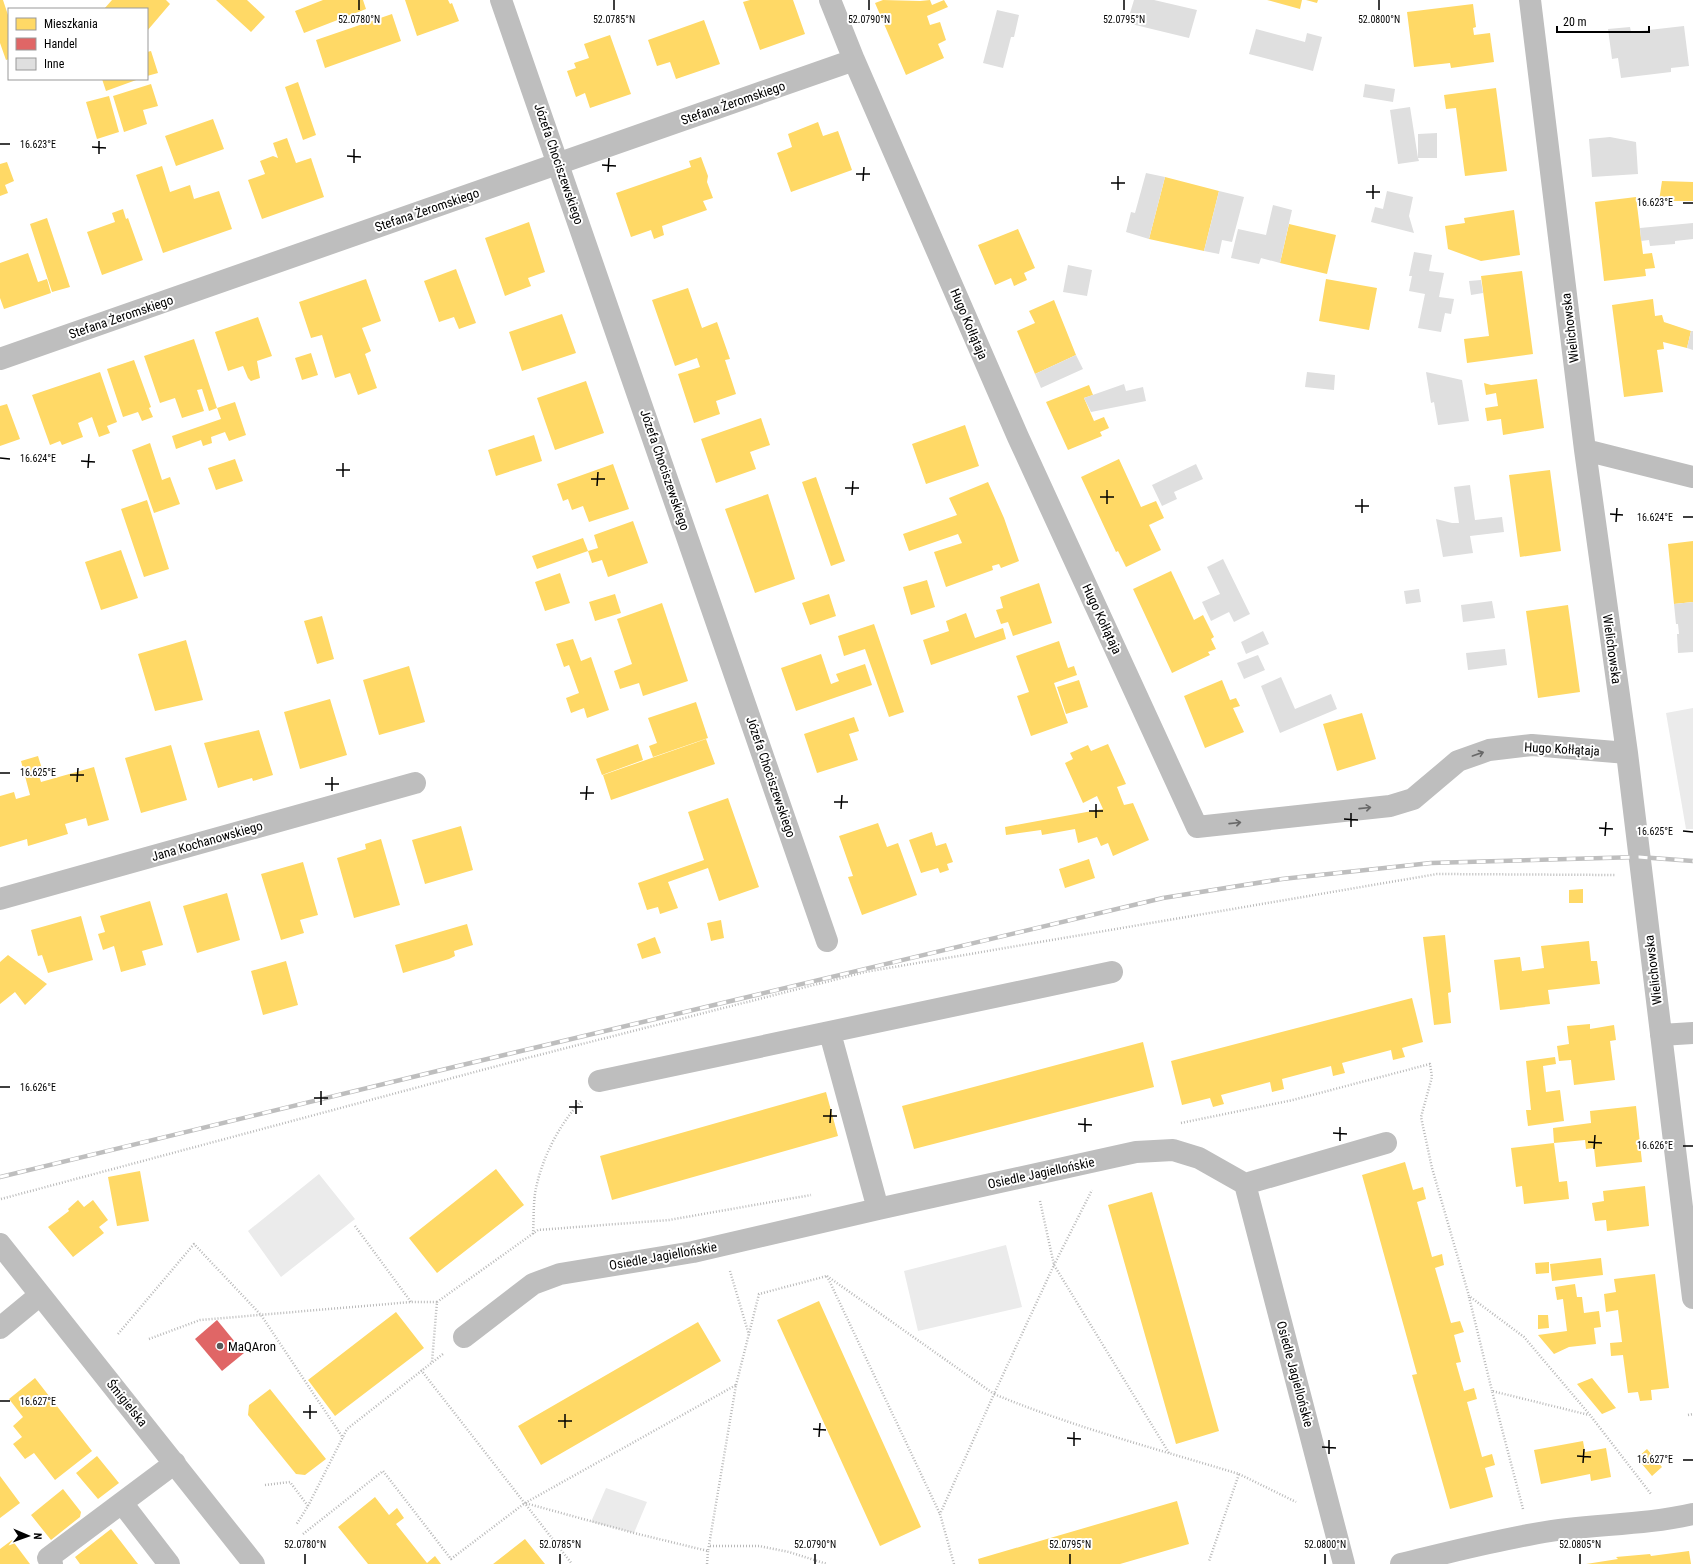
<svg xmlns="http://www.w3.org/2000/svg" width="1693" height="1564" viewBox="0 0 1693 1564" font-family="'Roboto Condensed',sans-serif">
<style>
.green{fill:#ebebeb}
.homes{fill:#ffd966}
.shops{fill:#e06666}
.building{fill:#dfdfdf}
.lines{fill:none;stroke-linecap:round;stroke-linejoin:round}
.path{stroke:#b9b9b9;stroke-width:2.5;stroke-dasharray:1 2;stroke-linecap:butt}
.minor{stroke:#bebebe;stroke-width:22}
.rail-casing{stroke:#bebebe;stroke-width:4.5}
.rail{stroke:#fff;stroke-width:3;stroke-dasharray:9;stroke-linecap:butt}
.oneway{stroke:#686868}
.ticks{fill:none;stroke:#000;stroke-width:1.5}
.poi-dot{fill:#595959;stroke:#fff;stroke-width:1.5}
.labels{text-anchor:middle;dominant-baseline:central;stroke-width:4;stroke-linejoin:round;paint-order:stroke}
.street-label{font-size:13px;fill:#000;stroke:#fff}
.poi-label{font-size:13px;fill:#000;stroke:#fff;text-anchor:start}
.ticks-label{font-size:10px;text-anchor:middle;fill:#000;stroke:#fff;stroke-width:4;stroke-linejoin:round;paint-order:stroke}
</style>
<rect width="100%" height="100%" fill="#fff"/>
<path class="green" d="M1693 708V829H1686L1666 713Z
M319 1174 355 1219 281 1277 248 1231Z
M1006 1245 1022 1307 918 1331 904 1271Z
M606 1488 647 1502 634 1533 591 1522Z"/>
<path class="homes" d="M0 0H3L9 18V59L6 60 0 43Z
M112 0H166L170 4 147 31V9H104Z
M216 0H247L265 17 251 32Z
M323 0H363L366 9 304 33 295 11Z
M405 0H448L450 4 452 3 459 21 417 36Z
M750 0H793L805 34 760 50 743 2Z
M883 0 920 1 930 0 932 5 944 0 948 7 927 16 930 25 940 22 946 40 938 44 944 58 906 75 875 3Z
M1267 0H1302L1300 9Z
M1306 0H1318L1317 3Z
M1473 4 1476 27 1473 28 1474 35 1490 33 1494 62 1451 68 1450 63 1414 67 1407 12Z
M392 14 401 41 325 68 316 40Z
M704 20 720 64 676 79 670 62 657 66 648 40Z
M610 35 631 94 590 108 585 93 576 97 567 71 576 68 574 63 589 58 584 44Z
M151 51 158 73 147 76V52Z
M102 79H139L106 91Z
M298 82 316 135 303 140 285 87Z
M151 84 158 106 143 110 147 124 124 132 113 96Z
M1496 88 1507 171 1465 176 1456 108 1446 109 1444 95Z
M109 96 119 132 97 139 86 102Z
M213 119 224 149 176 166 165 136Z
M818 122 823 136 838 131 852 170 791 192 777 153 792 147 788 134Z
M287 138 296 163 311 158 324 197 262 219 248 180 265 174 260 161 273 156 278 158 273 143Z
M701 157 708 176 707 182 713 198 703 201 707 210 662 226 664 235 654 239 651 230 631 237 616 193 691 167 689 161Z
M7 162 14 181 5 185 8 193 0 196V164Z
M162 166 170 192 190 185 194 199 219 191 232 229 163 253 136 175Z
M1165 177 1219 191 1204 251 1149 239Z
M1662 181 1693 182V201H1659Z
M1636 197 1643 254 1652 253 1655 268 1645 269 1646 276 1604 281 1595 202Z
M123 209 126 219 128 218 143 260 102 275 87 232 115 222 112 213Z
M1514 210 1520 255 1481 261 1448 249 1445 226 1465 223 1464 218Z
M47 218 70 287 52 292 30 224Z
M529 222 545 272 528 278 531 286 505 296 485 238Z
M1289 224 1336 235 1327 274 1280 263Z
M1018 229 1035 268 1024 273 1027 280 1014 286 1011 278 995 285 978 245Z
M28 253 38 282 47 279 51 293 4 309 0 298V263Z
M456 269 476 323 459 329 454 317 439 322 424 281Z
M1522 271 1533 354 1467 363 1464 339 1489 336 1481 276Z
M366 279 381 321 362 328 371 351 365 354 377 388 358 395 350 373 335 378 322 335 311 338 299 302Z
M1326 279 1377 288 1369 330 1319 321Z
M688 288 702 328 717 322 730 359 725 360 736 394 716 401 720 414 694 423 678 374 700 367 697 358 675 366 652 300Z
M1653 299 1655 316 1662 315 1664 322 1691 331 1687 348 1663 342 1664 349 1657 350 1663 392 1624 397 1612 305Z
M1054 300 1076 355 1035 374 1017 331 1035 323 1029 311Z
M562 314 576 353 522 371 509 332Z
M258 317 272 356 257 361 260 378 251 381 248 378 243 366 228 371 215 332Z
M194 339 217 408 209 411 202 389 197 390 204 411 182 418 175 398 160 403 144 356Z
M311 353 318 375 302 380 295 358Z
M134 360 151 407 149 408 153 417 142 421 138 412 123 417 107 369Z
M100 372 117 422 107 426 110 433 99 437 92 417 78 423 83 437 62 445 60 441 50 445 32 395Z
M1537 379 1544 428 1503 435 1501 419 1487 421 1485 408 1498 406 1496 393 1486 395 1484 383 1491 385Z
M586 381 604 433 555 450 537 398Z
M1089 385 1093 395 1084 398 1094 421 1104 417 1109 428 1100 432 1102 436 1068 450 1046 402Z
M235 402 246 435 229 441 225 432 211 437 212 443 203 446 201 440 176 449 172 436 221 419 217 408Z
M7 404 20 439 0 446V406Z
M761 418 770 445 750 452 756 469 716 483 701 439Z
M965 425 979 466 926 484 912 444Z
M534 435 542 461 496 476 488 450Z
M150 443 162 480 170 477 180 504 154 513 132 450Z
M235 459 243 481 216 490 208 468Z
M1119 459 1141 507 1156 501 1164 518 1149 525 1161 550 1126 567 1118 551 1116 552 1081 477Z
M613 464 629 509 589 522 583 506 572 510 568 499 563 501 557 484Z
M1550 470 1561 551 1520 557 1509 475Z
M816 477 845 561 831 566 802 482Z
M988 482 1004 518 1019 561 1001 568 999 564 992 566 993 570 946 587 934 552 962 543 958 534 909 551 903 534 957 515 949 498Z
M768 494 795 579 755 593 725 509Z
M147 500 169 569 144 577 121 509Z
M633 521 648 563 608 577 602 560 592 563 588 551 598 548 594 535Z
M583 538 588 551 537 569 532 556Z
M1693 541V602L1674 604 1668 544Z
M121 550 138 598 101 610 85 562Z
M1171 571 1194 620 1203 615 1214 637 1211 639 1216 649 1208 652 1210 655 1172 673 1133 589Z
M560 573 570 603 545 611 535 582Z
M927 580 935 607 911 615 903 587Z
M1039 583 1052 623 1013 636 1008 622 1001 624 996 610 1003 608 1000 597Z
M615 594 621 613 595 621 589 602Z
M829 594 836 616 810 625 802 603Z
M662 603 688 681 643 696 639 683 620 689 614 671 632 664 617 619Z
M1568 605 1580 692 1538 698 1526 611Z
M966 613 975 638 1003 628 1006 639 931 665 923 640 949 631 946 621Z
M322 616 334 659 317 664 304 621Z
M874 624 904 712 889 717 865 649 844 656 838 636Z
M573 639 581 661 591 657 609 710 587 718 584 708 571 713 566 698 579 693 569 665 564 667 556 644Z
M186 640 203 700 155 711 138 654Z
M1059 641 1068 668 1074 666 1077 675 1054 683 1068 723 1031 736 1017 696 1029 692 1016 656Z
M821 654 831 684 839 681 836 674 865 664 872 685 796 711 781 668Z
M409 666 425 722 379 735 363 680Z
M1079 680 1088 707 1066 714 1057 687Z
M1222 680 1230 700 1236 698 1240 706 1233 708 1244 732 1205 748 1184 696Z
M330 699 347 755 300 769 284 712Z
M696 702 708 738 653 757 649 746 657 743 648 718Z
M1362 713 1376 759 1337 771 1323 724Z
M854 717 859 731 849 734 858 760 817 773 804 734Z
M259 730 273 775 253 781 252 778 218 788 204 743Z
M706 739 715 764 611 800 603 775Z
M638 744 643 760 602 775 596 759Z
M1108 744 1126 784 1117 787 1124 805 1133 803 1149 840 1113 856 1108 843 1101 846 1097 837 1078 843 1075 829 1042 835 1041 830 1006 835 1005 827 1103 809 1097 796 1083 803 1065 763 1073 759 1070 753 1088 745 1091 751Z
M171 745 187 800 141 813 125 758Z
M38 756 44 775 39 776 41 782 94 767 109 820 88 826 86 818 65 824 68 834 28 846 27 839 0 847V796L14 792 16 799 30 795 21 761Z
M728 798 759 887 719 901 708 868 668 882 678 908 660 914 658 907 647 910 638 883 704 860 688 812Z
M878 823 887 847 898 843 917 895 862 915 848 877 853 876 839 836Z
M461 826 473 870 425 884 412 840Z
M932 832 936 846 946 843 953 862 947 864 949 870 940 873 938 868 921 873 909 840Z
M381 839 400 905 354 918 337 858 366 849 365 844Z
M1089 859 1095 878 1065 888 1059 869Z
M303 862 318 915 300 920 304 933 281 940 261 874Z
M1583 889V903H1569V890Z
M227 893 240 940 197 953 183 906Z
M150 901 163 945 142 951 146 965 121 972 114 946 103 950 98 934 105 932 100 916Z
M81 916 93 960 48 973 42 955 38 956 31 930Z
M721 920 724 938 711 941 707 923Z
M467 924 473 945 454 951 455 956 449 959 403 973 395 945Z
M1445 935 1451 992 1448 993 1451 1023 1434 1025 1423 937Z
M655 937 661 953 642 959 637 944Z
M1589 941 1591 961H1597L1600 984 1548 990 1550 1004 1500 1010 1494 960 1520 957 1522 971 1544 968 1541 946Z
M8 955 47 984 25 1005 15 992 0 1004V962Z
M286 961 298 1005 263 1015 251 971Z
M1412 998 1423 1042 1402 1048 1405 1057 1393 1060 1391 1050 1342 1063 1345 1073 1333 1076 1331 1066 1282 1079 1284 1089 1272 1092 1270 1082 1221 1095 1224 1104 1213 1107 1210 1098 1182 1105 1171 1061Z
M1590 1024V1029L1614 1025 1616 1040 1610 1041 1615 1080 1574 1085 1571 1060 1559 1061 1557 1046 1569 1044 1567 1026Z
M1143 1042 1154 1087 914 1149 902 1106Z
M1555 1057 1556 1064 1543 1066 1546 1092 1560 1090 1564 1121 1528 1126 1526 1110H1531L1526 1061Z
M826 1092 838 1136 612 1200 600 1156Z
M1636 1106 1642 1162 1596 1167 1594 1148 1586 1149 1585 1140 1554 1143 1553 1128 1591 1123 1590 1111Z
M1554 1143 1559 1182 1567 1181 1569 1199 1524 1204 1522 1186 1516 1187 1511 1148Z
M1405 1162 1413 1190 1423 1187 1426 1199 1417 1202 1432 1257 1442 1254 1444 1265 1435 1268 1451 1323 1460 1321 1464 1332 1454 1335 1461 1362 1456 1363 1464 1391 1474 1388 1477 1399 1467 1402 1482 1457 1492 1454 1495 1465 1485 1468 1493 1497 1450 1509 1412 1375 1417 1374 1362 1175Z
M496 1169 524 1205 437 1273 409 1238Z
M140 1171 149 1221 117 1226 108 1177Z
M1645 1186 1649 1226 1607 1231 1606 1220 1595 1221 1592 1203 1604 1201 1603 1191Z
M1152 1192 1219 1431 1176 1444 1108 1205Z
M78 1200 84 1207 93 1200 108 1220 99 1227 104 1233 73 1257 48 1227 69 1211 68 1209Z
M1601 1258 1603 1275 1552 1281 1550 1264Z
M1549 1262V1273L1536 1274 1535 1263Z
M1655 1274 1669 1388 1651 1390 1652 1400 1640 1401 1638 1392 1628 1393 1623 1355 1611 1356 1610 1343 1622 1342 1618 1310 1606 1312 1604 1294 1616 1292 1614 1279Z
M1575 1284 1577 1297H1582L1584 1313 1599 1311 1601 1327 1594 1328 1596 1344 1569 1347 1554 1354 1538 1335 1567 1331 1563 1299 1557 1300 1555 1287Z
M819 1301 921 1527 880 1546 777 1320Z
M396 1312 424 1348 335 1416 308 1380Z
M1538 1315H1548L1549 1328 1538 1329Z
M698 1322 721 1361 541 1465 518 1426Z
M35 1378 92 1451 55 1480 34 1453 25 1459 13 1444 22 1437 13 1426 23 1417 9 1399Z
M1592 1378 1616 1408 1602 1414 1577 1384Z
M270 1389 326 1459 305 1475 296 1474 248 1415 249 1405Z
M1583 1441 1585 1452 1606 1448 1611 1477 1591 1481 1590 1474 1541 1484 1534 1450Z
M1647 1449 1662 1467 1652 1476 1637 1458Z
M97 1456 119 1483 98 1499 76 1473Z
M0 1476 20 1503 0 1518Z
M63 1489 81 1512 80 1517 51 1540 31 1515Z
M375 1497 389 1515 397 1508 404 1518 396 1524 427 1563 435 1556 441 1564H368L338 1527Z
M1177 1501 1189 1544 1120 1564H979L978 1559Z
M111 1529 138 1564H80L75 1557Z
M525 1539 545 1564H493Z
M12 1540 30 1564H0V1549Z
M1689 1551 1691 1564H1586L1618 1559 1616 1557 1650 1554 1651 1556Z"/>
<path class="shops" d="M217 1320 244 1353 222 1371 195 1339Z"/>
<path class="building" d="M1134 0H1154L1197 10 1189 38 1127 23Z
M997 10 1019 15 1014 37H1011L1003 68 983 63Z
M1684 26 1689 66 1671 68V72L1621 78 1618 58 1612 59 1608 29 1630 27 1631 32Z
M1256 29 1305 42 1307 33 1322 37 1313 71 1249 54Z
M1365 84 1395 89 1393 102 1363 97Z
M1410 107 1418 158V134L1437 133V158H1418L1419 161 1398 164 1390 110Z
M1610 137 1636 142 1638 174 1592 177 1589 139Z
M1146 173 1165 177 1149 239 1126 232 1131 212 1135 213Z
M1219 191 1244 197 1232 242 1222 240 1219 254 1204 251Z
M1387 191 1413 197 1409 216 1414 233 1371 222 1375 207 1383 209Z
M1273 205 1292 210 1280 263 1261 258 1259 264 1231 258 1238 229 1266 235Z
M1693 223V239L1675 241V244L1650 246 1649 240 1641 241 1640 228Z
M1414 252 1432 255 1429 271 1444 273 1439 297 1454 299 1451 314 1445 313 1441 332 1418 328 1425 294 1409 291 1412 276H1409Z
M1068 265 1092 270 1087 296 1063 292Z
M1481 280 1483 293 1471 295 1469 281Z
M1691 331H1693V350L1687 348Z
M1076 355 1083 369 1041 388 1035 374Z
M1307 372 1335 375 1334 390 1305 387Z
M1426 372 1462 380 1469 421 1438 425 1434 402 1431 403Z
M1124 384 1126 391 1143 387 1146 401 1091 412 1084 398Z
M1196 464 1203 479 1174 492 1177 499 1162 506 1152 485Z
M1470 485 1475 520 1502 517 1504 532 1470 536 1473 553 1443 557 1436 519 1452 523H1459L1454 487Z
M1223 559 1250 614 1234 622 1229 612 1211 621 1202 602 1220 594 1207 567Z
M1419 589 1421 602 1406 604 1404 591Z
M1492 601 1495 618 1463 622 1461 605Z
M1693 602V652L1678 653 1677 634H1679L1678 624H1676L1674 604Z
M1263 631 1269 644 1246 654 1241 642Z
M1505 649 1507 665 1468 670 1466 653Z
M1258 655 1265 670 1244 679 1237 663Z
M1281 677 1295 709 1331 694 1337 709 1280 733 1261 686Z"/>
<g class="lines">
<path class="path" d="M1181 1123 1293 1100 1430 1064 1432 1077 1421 1117 1432 1168 1469 1296 1524 1337 1590 1415 1651 1494
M1 1199 527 1058 865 972 1437 874 1615 875
M1040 1201 1054 1265
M355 1226 411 1302
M533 1234C534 1219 533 1202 536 1188 543 1156 559 1125 581 1101
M1054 1265 1092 1190
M730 1271 749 1335
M827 1276 994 1394 940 1514 954 1564
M827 1276 940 1514
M1469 1297 1492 1391
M437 1302 538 1230 669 1220 811 1195
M118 1334 194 1244 261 1315 343 1438
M149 1339 200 1320 411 1302H437L432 1362
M421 1370 572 1564
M736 1385 759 1294 827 1276
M1688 1415 1693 1414
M1169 1453 1054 1265 994 1394C1073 1427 1157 1449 1239 1474L1209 1561
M1239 1474 1296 1502
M265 1485 290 1482 308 1506 296 1525
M308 1506 347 1429 443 1354
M1523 1509 1492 1391 1589 1415
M303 1534 383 1471 451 1559 525 1503 736 1385 708 1551 634 1533 525 1503
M710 1546H759L789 1552 827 1564
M707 1564 708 1551"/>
<path class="minor" d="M501 0 827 941
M830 0 854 60 1018 437 1197 827 1390 806 1413 799 1458 761 1489 750 1532 745 1627 753
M1530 0 1585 450 1627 753 1693 1298
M0 359 854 60
M1585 450 1693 477
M0 899 415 783
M830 1033 878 1209
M1661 1035 1693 1033
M599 1081 1112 972
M1245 1184 1386 1143
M0 1244 254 1564
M0 1328 40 1295
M464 1337 533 1284 560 1274 693 1252 878 1209 1136 1152 1173 1150 1199 1158 1245 1184 1344 1564
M122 1503 169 1564
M52 1564 48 1558 175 1463
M1401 1564C1450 1552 1500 1539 1551 1531 1598 1524 1646 1525 1693 1514"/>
<g class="rail-casing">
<path id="rail" d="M0 1177 458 1066 1163 898 1282 879 1431 863 1639 857 1693 861"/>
</g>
<use href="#rail" class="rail"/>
</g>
<defs><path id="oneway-shaft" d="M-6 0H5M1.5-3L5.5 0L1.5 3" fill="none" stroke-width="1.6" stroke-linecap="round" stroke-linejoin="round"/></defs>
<g class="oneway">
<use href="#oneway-shaft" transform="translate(1478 754) rotate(-19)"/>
<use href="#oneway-shaft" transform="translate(1365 808) rotate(-6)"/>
<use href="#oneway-shaft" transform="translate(1235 823) rotate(-6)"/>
</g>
<path class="ticks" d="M359 10V0M614 10V0M869 10V0M1124 10V0M1379 10V0M0 144H10M92 147 106 148M99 154V141M347 156 361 157M354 163V149M602 165 616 166M608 172 609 158M856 174H870M863 181 864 167M1111 183H1125M1118 190V176M1366 192H1380M1373 199V185M1683 203H1693M0 458 10 459M81 461 95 462M88 468 89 454M336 470H350M343 477V463M591 479H605M597 486 598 472M845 488H859M852 495 853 481M1100 497H1114M1107 504V490M1355 506H1369M1362 513V499M1610 514 1623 515M1683 517H1693M1616 522 1617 508M0 773H10M70 775H84M77 782 78 768M325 784H339M332 791V777M580 793H594M586 800 587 786M834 802H848M841 809 842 795M1089 811H1103M1096 818V804M1344 819 1358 820M1351 827V813M1599 828 1613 829M1683 831 1693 832M1605 836 1606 822M0 1087H10M314 1098H328M321 1105V1091M569 1107H583M576 1114V1100M823 1116H837M830 1123 831 1109M1078 1124 1092 1125M1085 1132V1118M1333 1133 1347 1134M1340 1141V1127M1588 1142 1602 1143M1683 1146H1693M1594 1149 1595 1135M0 1401H10M303 1412H317M310 1419V1405M558 1421H572M565 1428V1414M813 1429 826 1430M819 1437 820 1423M1067 1438 1081 1439M1074 1446V1432M1322 1447 1336 1448M1329 1454V1440M1577 1456 1591 1457M1683 1460H1693M1583 1463 1584 1449M305 1564V1554M560 1564V1554M815 1564V1554M1070 1564V1554M1325 1564V1554M1580 1564V1554"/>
<circle class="poi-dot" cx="220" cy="1346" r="4"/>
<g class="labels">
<g class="street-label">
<text transform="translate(733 103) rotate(-19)">Stefana Żeromskiego</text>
<text transform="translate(559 164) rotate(71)">Józefa Chociszewskiego</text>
<text transform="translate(427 210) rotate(-19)">Stefana Żeromskiego</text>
<text transform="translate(121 317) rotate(-19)">Stefana Żeromskiego</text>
<text transform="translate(969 324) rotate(67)">Hugo Kołłątaja</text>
<text transform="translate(1570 328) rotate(-97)">Wielichowska</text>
<text transform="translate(665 470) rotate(71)">Józefa Chociszewskiego</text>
<text transform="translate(1102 619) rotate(65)">Hugo Kołłątaja</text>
<text transform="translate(1612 649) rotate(82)">Wielichowska</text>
<text transform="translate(1562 749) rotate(3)">Hugo Kołłątaja</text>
<text transform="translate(771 777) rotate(71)">Józefa Chociszewskiego</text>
<text transform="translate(207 841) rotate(-16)">Jana Kochanowskiego</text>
<text transform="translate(1653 970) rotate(-97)">Wielichowska</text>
<text transform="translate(1041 1173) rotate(-12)">Osiedle Jagiellońskie</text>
<text transform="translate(663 1256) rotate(-10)">Osiedle Jagiellońskie</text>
<text transform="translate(1295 1374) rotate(75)">Osiedle Jagiellońskie</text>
<text transform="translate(127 1403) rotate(51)">Śmigielska</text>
</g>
<g class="poi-label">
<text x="228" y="1346">MaQAron</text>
</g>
</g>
<g class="ticks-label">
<text x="359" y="23">52.0780°N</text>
<text x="614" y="23">52.0785°N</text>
<text x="869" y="23">52.0790°N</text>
<text x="1124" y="23">52.0795°N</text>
<text x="1379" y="23">52.0800°N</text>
<text x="38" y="148">16.623°E</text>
<text x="1655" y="206">16.623°E</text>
<text x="38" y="462">16.624°E</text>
<text x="1655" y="521">16.624°E</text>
<text x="38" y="776">16.625°E</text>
<text x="1655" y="835">16.625°E</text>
<text x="38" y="1091">16.626°E</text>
<text x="1655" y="1149">16.626°E</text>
<text x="38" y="1405">16.627°E</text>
<text x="1655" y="1463">16.627°E</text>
<text x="305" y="1548">52.0780°N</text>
<text x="560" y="1548">52.0785°N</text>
<text x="815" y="1548">52.0790°N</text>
<text x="1070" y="1548">52.0795°N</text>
<text x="1325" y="1548">52.0800°N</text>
<text x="1580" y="1548">52.0805°N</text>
</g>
<rect x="8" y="8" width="140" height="72" fill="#ffffff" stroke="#999999"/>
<rect x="16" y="18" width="20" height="12" fill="#ffd966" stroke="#999999"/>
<text x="44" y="28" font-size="12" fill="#000000">Mieszkania</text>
<rect x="16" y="38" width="20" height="12" fill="#e06666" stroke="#999999"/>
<text x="44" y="48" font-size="12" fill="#000000">Handel</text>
<rect x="16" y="58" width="20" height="12" fill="#dfdfdf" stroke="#999999"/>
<text x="44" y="68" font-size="12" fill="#000000">Inne</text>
<g transform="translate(28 1536) rotate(92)" stroke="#ffffff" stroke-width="3" paint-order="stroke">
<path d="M0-3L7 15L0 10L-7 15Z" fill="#000000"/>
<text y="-6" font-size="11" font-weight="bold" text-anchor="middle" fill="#000000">N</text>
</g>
<path d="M1557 26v6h92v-6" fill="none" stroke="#000000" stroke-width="2"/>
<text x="1563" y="26" font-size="12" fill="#000000" stroke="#ffffff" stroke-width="3" paint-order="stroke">20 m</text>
</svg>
